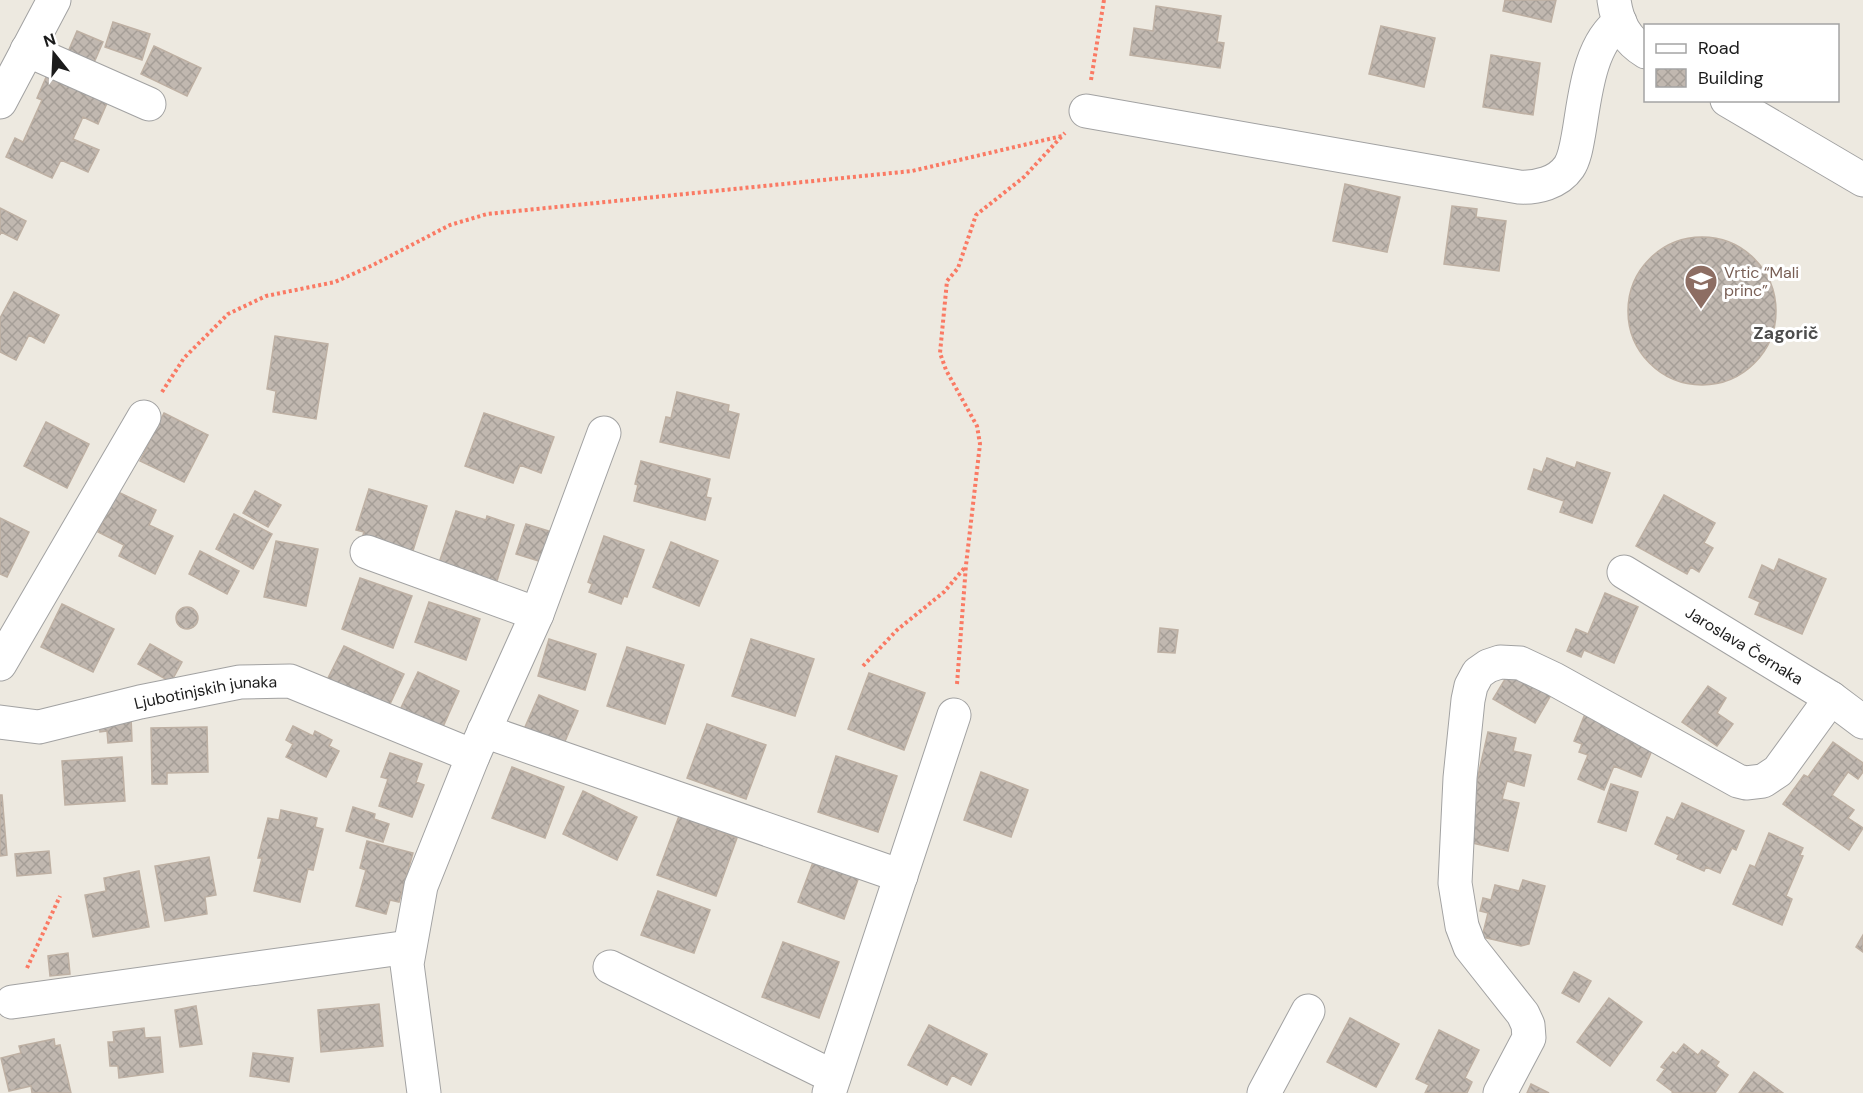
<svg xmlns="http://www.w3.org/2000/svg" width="1863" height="1093" viewBox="0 0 1863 1093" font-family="'DM Sans',sans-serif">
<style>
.building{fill:url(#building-cross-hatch);stroke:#beb0a3;stroke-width:1.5}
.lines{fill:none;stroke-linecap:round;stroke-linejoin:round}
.minor-casing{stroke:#a2a2a2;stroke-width:35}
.path{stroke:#fa7a64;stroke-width:4;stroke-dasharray:3 3;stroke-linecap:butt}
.minor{stroke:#fff;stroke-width:33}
.labels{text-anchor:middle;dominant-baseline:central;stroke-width:6;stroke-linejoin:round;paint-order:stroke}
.education-label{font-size:16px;fill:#785e54;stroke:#fff;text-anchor:start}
.street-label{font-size:16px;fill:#1b1b1b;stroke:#fff}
.neighbourhood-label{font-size:18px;font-weight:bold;fill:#4e4e4e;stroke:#fff}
</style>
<defs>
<pattern id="building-cross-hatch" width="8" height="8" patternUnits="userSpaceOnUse" patternTransform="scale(1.5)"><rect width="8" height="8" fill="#c1b8b0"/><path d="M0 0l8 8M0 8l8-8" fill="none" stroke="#a59e97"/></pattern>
</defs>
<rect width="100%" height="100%" fill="#ede9e0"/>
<path class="building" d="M1505 0H1556L1551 22 1503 11Z
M1156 6 1221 16 1217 42 1224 43 1220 68 1130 55 1134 28 1153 31Z
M113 22 150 34 142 60 105 47Z
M1381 26 1435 38 1424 87 1369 74Z
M77 31 103 42 90 72 64 61Z
M154 46 201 68 187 96 141 74Z
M1491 55 1540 63 1533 115 1483 107Z
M47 75 107 103 98 124 83 117 73 139 99 150 88 172 61 160 52 178 6 157 15 138 23 142 42 100 37 98Z
M1345 184 1400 197 1387 252 1333 241Z
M1452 206 1477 209 1476 217 1506 221 1499 271 1444 264Z
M0 208 26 221 17 240 1 232 0 235Z
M1628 311a74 74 0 1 1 148 0a74 74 0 1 1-148 0Z
M14 292 59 315 44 343 29 335 16 360 0 352V318Z
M275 336 328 344 316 419 273 412 276 391 267 389Z
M677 392 729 405 728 411 739 414 729 458 660 442 666 417 671 418Z
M164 413 208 435 184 482 140 461Z
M484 413 554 437 541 473 520 465 513 483 465 466Z
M46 422 89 444 67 488 24 466Z
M1547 458 1575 468 1577 462 1610 473 1592 523 1560 512 1564 501 1528 489 1534 469 1542 472Z
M641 461 710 479 706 497 711 498 705 520 634 501 638 485 635 484Z
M369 489 427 506 411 557 361 541 364 532 356 530Z
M255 491 281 505 268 527 243 513Z
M118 492 156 510 149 525 173 536 155 574 119 556 124 545 98 532Z
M1664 495 1715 523 1704 543 1713 548 1699 572 1691 567 1687 574 1636 546Z
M456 511 486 520 487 516 514 525 496 584 438 566Z
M234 514 272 534 253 569 216 549Z
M0 518 29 532 7 577 0 574Z
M526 524 552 532 542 562 516 554Z
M604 536 644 550 627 597 624 596 621 604 589 592 592 584 588 582Z
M276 541 318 549 306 606 264 597Z
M671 542 718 561 699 606 653 587Z
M200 551 239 571 227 594 189 574Z
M1779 559 1826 579 1802 634 1755 614 1760 602 1749 597 1762 565 1774 571Z
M360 578 412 596 393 648 342 629Z
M1605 593 1638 607 1614 663 1584 650 1581 657 1567 651 1576 629 1588 634Z
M429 602 480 619 466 660 415 642Z
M62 604 114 629 93 672 41 647Z
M176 618a11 11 0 1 1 22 0a11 11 0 1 1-22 0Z
M1160 628 1178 630 1175 653 1158 652Z
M549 639 596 654 585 690 538 676Z
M751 639 814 659 795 716 732 696Z
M150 644 182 662 171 682 138 664Z
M344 646 404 674 383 719 322 690Z
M627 647 684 665 665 724 607 706Z
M1510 671 1551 695 1535 723 1493 699Z
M418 672 459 691 442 729 400 710Z
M869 673 925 693 904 750 848 729Z
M1708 686 1726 698 1717 713 1733 724 1717 746 1682 722Z
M539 695 578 711 560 753 521 736Z
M1585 714 1655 743 1641 777 1614 766 1604 790 1578 779 1588 755 1579 752 1582 744 1574 741Z
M131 717 132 741 108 743 107 731 100 732 99 719Z
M707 724 766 745 746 799 687 778Z
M293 726 313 736 315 731 332 740 329 746 339 751 326 777 286 757 293 744 286 740Z
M207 727 208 772 167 773V784H152L151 728Z
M1488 732 1516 738 1513 751 1531 755 1524 786 1507 781 1502 799 1519 803 1508 851 1463 841Z
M1833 742 1863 763V772L1858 779 1848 772 1832 795 1854 810 1848 818 1863 828 1849 850 1783 804 1804 775 1808 777Z
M390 753 422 764 416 782 424 785 412 817 379 806 388 779 381 777Z
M836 756 897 776 878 832 818 812Z
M122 757 125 801 65 805 62 761Z
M512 767 564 787 545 838 492 818Z
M981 772 1028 790 1011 837 964 820Z
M1611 784 1638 792 1626 831 1598 822Z
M583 791 637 817 617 860 563 834Z
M0 795H2L7 855 0 856Z
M1682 803 1744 831 1736 850 1732 848 1720 873 1706 867 1704 871 1677 859 1679 855 1655 844 1667 817 1674 820Z
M353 807 375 814 374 819 389 824 383 842 346 831Z
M281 810 317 818 315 827 323 829 313 870 308 869 300 902 254 891 262 858H258L268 818 279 820Z
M679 816 737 838 716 896 657 875Z
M1769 833 1803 848 1800 855 1803 856 1786 896 1792 899 1782 925 1733 904 1750 865 1755 867Z
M367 841 413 853 399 902 390 900 386 914 356 906 366 870 360 868Z
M49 851 51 873 17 876 15 854Z
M209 857 216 895 205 897 207 914 165 921 155 866Z
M815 857 860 874 844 919 798 902Z
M139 871 149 927 93 937 85 895 106 891 104 878Z
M1523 880 1545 886 1529 944 1521 946 1482 937 1488 913 1480 911 1483 898 1491 900 1495 885 1519 891Z
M658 891 710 910 694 953 641 935Z
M1863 935V952L1856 947Z
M783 942 839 962 819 1018 762 997Z
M68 953 70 974 50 976 48 956Z
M1574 972 1591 981 1579 1002 1562 993Z
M1609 998 1642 1022 1610 1066 1577 1042Z
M379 1004 383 1046 321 1052 318 1010Z
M196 1006 202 1044 180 1047 175 1010Z
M1350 1018 1399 1044 1376 1087 1327 1062Z
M929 1025 987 1054 971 1085 952 1075 947 1085 908 1065Z
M144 1028 145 1038 160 1037 163 1072 119 1078 118 1066H110L108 1042H114L113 1032Z
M1439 1030 1479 1050 1465 1078 1472 1082 1467 1093H1425L1429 1085 1416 1079Z
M54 1039 55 1046 60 1045 71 1093H32L31 1086 9 1091 1 1058 21 1053 19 1046Z
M1684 1044 1698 1055 1702 1050 1719 1062 1716 1066 1728 1075 1715 1093H1672L1673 1092 1657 1080 1665 1069 1661 1067 1673 1052 1676 1054Z
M253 1053 293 1058 289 1082 250 1076Z
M1754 1072 1783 1093H1739Z
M1531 1084 1549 1093H1527Z"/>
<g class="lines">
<g class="minor-casing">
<g id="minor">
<path d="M1614 0C1617 23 1626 40 1646 52"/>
<path d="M27 50 149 104"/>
<path d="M1727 100 1863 180"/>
<path d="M0 102 54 0"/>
<path d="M1086 111 1519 187C1537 188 1558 183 1569 167 1575 158 1577 143 1579 132 1585 97 1589 44 1620 22"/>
<path d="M367 552 537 614"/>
<path id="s1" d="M1624 572 1831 698 1863 722"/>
<path d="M0 664 144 417"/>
<path id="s2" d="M0 722 39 727 140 702 240 682 290 681 473 756"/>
<path d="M484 731 901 876"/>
<path d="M610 967 834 1077"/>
<path d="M12 1002 409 947"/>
<path d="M424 1093 407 964 421 886 473 756 537 614 604 433"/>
<path d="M829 1093 954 715"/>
<path d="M1264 1093 1308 1011"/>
<path d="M1500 1093 1529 1038 1528 1025 1523 1014 1470 947 1462 926 1455 883 1460 778 1468 700 1471 686 1478 673 1488 666 1500 662 1520 663 1554 679 1738 781 1746 783 1763 781 1778 771 1831 698"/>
</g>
</g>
<path class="path" d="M1091 80 1104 0
M162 392 184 358 228 314 266 296 335 282 373 265 450 225 487 214 912 171 1062 136 1065 133
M863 666 897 630 944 592 966 566
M957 684 966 565 980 444 977 426 946 370 940 353 947 281 958 268 976 215 1024 177 1062 136
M27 968 60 896"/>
<use href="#minor" class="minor"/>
</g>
<defs>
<g id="school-pin" transform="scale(1.725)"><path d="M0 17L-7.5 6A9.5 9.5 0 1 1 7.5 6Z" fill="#8d6e63" stroke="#fff"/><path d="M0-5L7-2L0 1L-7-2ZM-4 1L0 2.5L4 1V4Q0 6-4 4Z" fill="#fff"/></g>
</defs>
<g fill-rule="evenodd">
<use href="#school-pin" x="1701" y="281"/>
</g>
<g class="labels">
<g class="education-label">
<text x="1724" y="272">Vrtic “Mali<tspan x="1724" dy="18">princ”</tspan></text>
</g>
<g class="street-label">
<text stroke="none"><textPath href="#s1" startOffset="141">Jaroslava Černaka</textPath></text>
<text stroke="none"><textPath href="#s2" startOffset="210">Ljubotinjskih junaka</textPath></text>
</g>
<g class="neighbourhood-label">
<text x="1786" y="333">Zagorič</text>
</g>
</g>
<rect x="1644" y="24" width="195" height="78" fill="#ffffff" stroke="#a4a4a4" stroke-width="1.5"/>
<rect x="1656" y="44" width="30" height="9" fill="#ffffff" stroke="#a4a4a4" stroke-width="1.5"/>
<text x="1698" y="54" font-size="18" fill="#1b1b1b">Road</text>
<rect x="1656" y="69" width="30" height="18" fill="url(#building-cross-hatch)" stroke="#a4a4a4" stroke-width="1.5"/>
<text x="1698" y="84" font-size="18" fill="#1b1b1b">Building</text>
<g transform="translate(54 54) rotate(342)" stroke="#ffffff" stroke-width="4.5" paint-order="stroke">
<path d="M0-4.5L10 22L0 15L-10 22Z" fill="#1b1b1b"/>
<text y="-9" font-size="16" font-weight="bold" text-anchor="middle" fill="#1b1b1b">N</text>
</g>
</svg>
